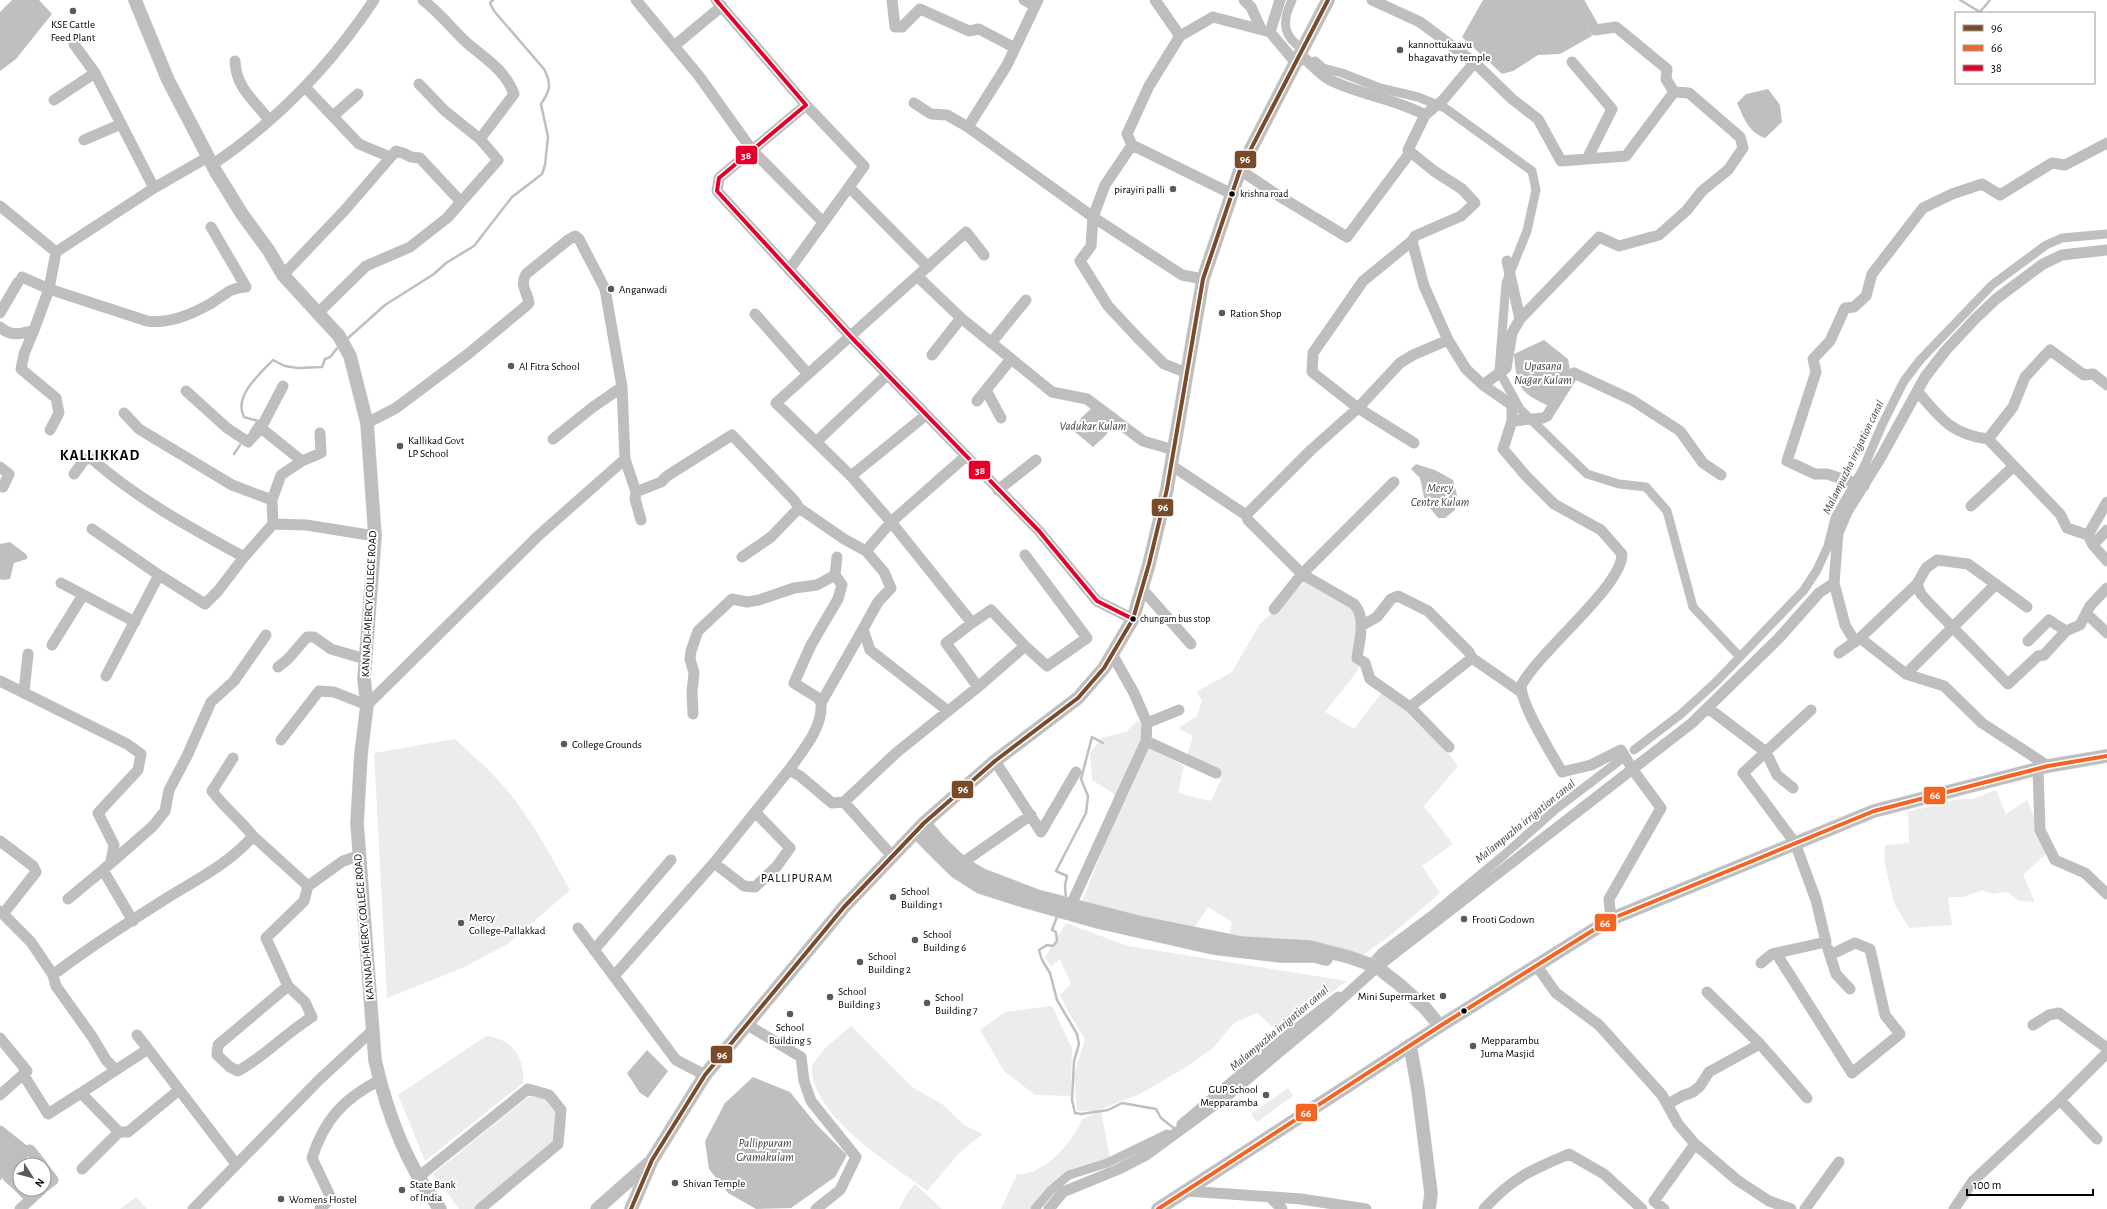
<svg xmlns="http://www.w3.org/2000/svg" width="2107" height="1209" viewBox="0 0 2107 1209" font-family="'Alegreya Sans',sans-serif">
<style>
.green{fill:#ececec}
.water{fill:#bfbfbf}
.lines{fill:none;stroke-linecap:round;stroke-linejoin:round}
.stream{stroke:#bfbfbf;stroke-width:2.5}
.canal{stroke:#bfbfbf;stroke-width:9}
.major-casing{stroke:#dbdbdb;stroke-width:14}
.minor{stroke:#bebebe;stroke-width:11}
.major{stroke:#bebebe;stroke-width:13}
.bus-1-casing{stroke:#fff;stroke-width:7}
.bus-2-casing{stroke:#fff;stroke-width:7}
.bus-3-casing{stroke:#fff;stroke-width:7}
.bus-1{stroke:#7a4b2a;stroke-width:4}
.bus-2{stroke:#f26522;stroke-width:4}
.bus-3{stroke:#e4002b;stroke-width:4}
.poi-dot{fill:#595959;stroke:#fff;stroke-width:1.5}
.bus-dot{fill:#000;stroke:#fff;stroke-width:1.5}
.labels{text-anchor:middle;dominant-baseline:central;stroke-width:4;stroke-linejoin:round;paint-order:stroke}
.bus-label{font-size:10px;fill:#000;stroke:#fff;text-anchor:start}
.poi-label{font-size:11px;fill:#000;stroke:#fff;text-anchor:start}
.street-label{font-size:11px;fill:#000;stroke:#fff}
.water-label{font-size:12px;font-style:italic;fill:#444;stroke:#fff}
.neighbourhood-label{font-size:12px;letter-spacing:1px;fill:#000;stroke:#fff}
.district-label{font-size:15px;font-weight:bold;letter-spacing:1px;fill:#000;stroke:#fff}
.line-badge{stroke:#fff;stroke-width:1.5}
.badge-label{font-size:11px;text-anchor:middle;font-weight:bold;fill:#fff}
</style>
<rect width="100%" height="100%" fill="#fff"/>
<path class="green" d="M1306 581 1352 606 1362 631 1359 669 1325 712 1354 729 1383 691 1423 720 1458 766 1424 806 1453 844 1422 866 1440 893 1392 934 1362 956 1316 942H1272L1229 936 1232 922 1208 907 1193 930 1133 918 1083 900 1119 806 1113 793 1092 780 1090 753 1101 738 1126 732 1137 721 1148 726 1145 744 1184 766 1178 793 1211 801 1221 779 1187 755 1193 736 1178 728 1197 716 1202 700 1196 692 1232 672 1259 625Z
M455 739C478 760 502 781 520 807 539 833 554 862 570 890L508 944 462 968 387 998 374 753Z
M1996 790 2006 814 2027 800 2049 851 2023 875 2035 902 2019 901 2007 892 1992 894 1982 890 1964 897H1948L1952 925 1909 928 1894 903 1884 859 1885 845 1909 843 1908 812 1959 799H1973Z
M1066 923 1128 946 1347 981 1301 1015 1276 1030 1257 1013 1234 1023 1213 1048 1183 1069 1140 1094 1096 1111H1077L1074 1075 1085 1039 1067 1010 1060 995 1071 984 1060 959 1051 967 1045 957Z
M1052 1006 1072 1048 1071 1096 1035 1095 1004 1071 980 1030 1005 1012Z
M851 1026 912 1087 942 1104 964 1125 983 1134 960 1152 927 1191C889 1162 832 1130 814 1083 812 1078 812 1070 812 1065L825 1048Z
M486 1036C513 1039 525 1058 523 1083L425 1161 398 1095Z
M1288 1088 1293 1096 1257 1122 1251 1114Z
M538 1095C557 1107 572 1121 561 1144L480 1209H459L433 1174 528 1097Z
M1101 1111 1110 1158 1061 1176 1043 1191 1030 1209H1001L1017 1174C1044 1176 1073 1142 1082 1119Z
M915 1184 942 1209H899L908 1192Z
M136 1197 147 1209H120Z"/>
<path class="water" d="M12 0H39L52 14 16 59 0 71V12Z
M1483 0H1575L1579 12 1592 36 1560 54 1538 55 1513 71 1502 74 1462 37Z
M1768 89 1780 105 1782 122 1765 138C1748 132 1744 118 1737 103L1746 94Z
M1544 340 1568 359 1571 374 1549 406C1518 392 1517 386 1514 354Z
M1095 405 1113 422 1106 435 1093 447 1074 431 1082 417Z
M1416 464 1435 470 1453 480 1457 495 1455 510 1445 518H1438L1425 502 1420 478 1411 469Z
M10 542 27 555V559L14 563 10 579 2 580 0 579V544Z
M647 1050 668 1071 648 1098 640 1093 627 1073Z
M753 1077 790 1092 816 1124 847 1155 835 1177 791 1208 756 1209 728 1193 709 1169 705 1141 725 1103Z
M0 1137 20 1152 0 1181Z"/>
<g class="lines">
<path class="stream" d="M1960 0 1980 12 1990 0
M347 339 385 305 434 274 446 263 474 246 512 197 542 174 545 165 548 137 541 104C550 91 552 84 544 69L494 11 490 3 493 0
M251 431 258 421 244 417C233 396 260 374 273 360L285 366 297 368 322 367 325 359 330 357 339 346
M234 454 240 445
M1066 899 1065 885 1067 876 1056 871 1086 813 1088 796 1081 779 1092 737 1103 743
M1058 914 1052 930 1056 932 1057 941 1053 946 1047 945 1039 950 1042 960 1050 973 1057 1000 1077 1034 1079 1044 1074 1061 1072 1100 1075 1113 1081 1114 1108 1110 1122 1103 1156 1109 1161 1118 1175 1129"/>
<path class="canal" d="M1292 0C1284 17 1281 32 1297 45
M1315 61 1323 68 1342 73 1380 88 1418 97 1445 108 1532 171 1536 190 1527 231 1506 283 1499 371 1520 409 1587 474 1619 484 1646 487 1667 511 1693 607 1739 656
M1634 750 1681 714 1716 682 1804 590 1817 570 1828 546 1835 518 1863 469 1882 425 1904 381 1920 360 1992 285 2046 245 2062 238 2107 234
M1373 962 1382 952 1433 914 1504 855 1556 809 1619 761
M1181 1124 1279 1041 1338 996
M1035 1209 1050 1191 1069 1175 1107 1163 1167 1134"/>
<g class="major-casing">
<path id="major" d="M135 0 168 80 216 172 242 214 269 251 283 275 339 336 350 356 367 423 375 536 364 679 367 705 361 754 357 823 375 1060C387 1114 406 1165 440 1209
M924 823 941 843 962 863 982 875 1037 896 1138 922 1242 943 1310 947 1349 957 1377 967 1400 985 1425 1008 1440 1026
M916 832 955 871 980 887 1024 901 1098 922 1213 948 1281 956H1315L1326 959
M1410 1045 1418 1090 1431 1193 1429 1209
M597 1209 649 1163
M631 1209 652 1160 705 1075 844 907 924 823 995 761 1078 698 1104 668 1133 619 1149 564 1167 489 1203 279 1240 170 1328 0
M1158 1209 1440 1026 1611 919 1874 811 2048 766 2107 756"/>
</g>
<path class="minor" d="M636 0 699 76 752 150 823 222
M716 0 806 105 719 178 717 191 851 337 1039 531 1097 601 1133 619
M892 0 895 27H902L920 9 969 31 979 29 1015 48
M1024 0 1035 6
M1244 0 1251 7 1261 29
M1280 0 1270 32 1296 63 1304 58C1312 65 1321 75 1330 80 1361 95 1396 99 1425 115L1408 150 1434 171 1462 189 1475 203 1461 216 1415 236 1412 241 1424 286 1448 340 1466 369 1483 385 1512 405V421L1503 449 1526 476 1554 504 1601 530 1622 554C1622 587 1539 651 1521 686 1521 705 1551 753 1562 772L1591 765 1621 750 1633 770 1661 808 1609 899 1611 919
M1372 0 1420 22 1476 64 1512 99 1538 119 1561 161 1626 156 1674 92
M1180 36 1213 17 1270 32
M74 44 95 73 154 188
M674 46 722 6
M235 61C236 88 254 100 269 120
M1572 62 1612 109 1587 159
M419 84 445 111 480 139
M306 88 359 144 390 157
M54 100 95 73
M914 103 931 114 947 115 968 127 1093 217 1182 275 1203 279
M806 105 864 166 849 187 928 267
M1425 115 1443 100 1474 63
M333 116 358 94
M968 127 1007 65 1038 0
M84 140 121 124
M1132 145 1127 134 1149 86 1180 36 1155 0
M212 165C277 121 331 65 374 0
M1240 170 1279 196 1347 237 1409 154 1408 150
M0 206 56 252
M1412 241 1363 281 1313 353 1312 372 1358 408 1414 443
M984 255 966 232 776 403 851 476 891 522 972 623 991 610 1025 646
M1507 261 1520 319
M789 270 849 187
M283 275 344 211 396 151 403 153 411 157 420 158 461 202
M917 276 961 318 1052 392 1087 399 1143 441 1174 450
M22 277 49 289 147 321C169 324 190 315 210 304 222 297 230 287 246 287L211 227
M0 313 18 282
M318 313 366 266 410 247 447 218 498 160 480 139 514 94C505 70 486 59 467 43 452 29 439 12 423 0
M755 314 808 374
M0 327C10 337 22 334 34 330L49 289 56 252 154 188 208 157
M34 330 24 354 21 369 56 398 59 413 50 430
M991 343 1026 300
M932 355 961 318
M1187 373 1164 364 1137 337 1108 306 1080 261 1091 246 1093 217 1105 185 1132 145 1232 194
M1483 385 1506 368 1512 333 1520 319 1599 237 1619 246 1659 235 1687 210 1702 191 1728 170 1743 148 1740 137 1689 93 1674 92 1666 79 1667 69 1616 27 1595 30 1578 0
M986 390 1001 418
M1917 391C1940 417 1950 434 1988 439
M977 401 1011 359
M124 413 139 429 232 485 272 500 281 475 302 461 261 428 248 442 227 428 186 391
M1512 421 1543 418 1547 416 1574 373 1632 400 1680 431 1703 463 1721 475
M367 423 396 408 468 354 526 306 529 303C528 293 519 286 526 274L568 240 575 236 579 239 605 289 622 387 625 459 636 492 635 499 641 520
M261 428 283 386
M553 439 593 407 622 387
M816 442 887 375
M302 461 321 453 320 433
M1171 465 1246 515 1248 520 1302 574 1354 604C1367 618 1359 641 1357 658L1365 663 1370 679 1410 707 1449 747
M0 467 9 474 3 487
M74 474 85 459H92C137 499 191 528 244 557L273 524
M851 476 926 415
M1864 486 1827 474H1815L1787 461 1816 372 1813 359 1830 341 1845 308 1854 307 1866 296 1872 274 1923 208 1952 194 1982 184 2000 195 2052 163 2065 165 2107 143
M998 490 1036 460
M636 492 661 482 667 476 732 435 794 500 799 508 844 539 866 551 884 572 891 588 878 602 863 629 870 650 948 711
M272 500 273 524 306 525 375 536
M1971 506 2014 466
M1246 515 1311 450 1358 408 1400 363 1413 355 1448 340
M92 529 159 575 205 604 218 591 244 557
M2107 530 2093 545 2107 561
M2088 535 2067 528 2060 514 1988 439 2013 407 2025 377 2050 350 2084 375 2093 374 2107 385
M2093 545 2088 535 2107 502
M866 551 891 522 966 456
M742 557 771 537 799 508
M61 583 135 622
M1834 583 1845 625 1855 642
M1917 584 1860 638 1906 674 1944 686 1982 723 2048 766
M1142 589 1191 644
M2027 607 1968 564 1937 560 1926 568 1917 584 1921 594 1928 602 2008 684 2038 656 2044 655 2066 631 2080 625 2090 606 2107 588
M1274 609 1302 574 1394 482
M2087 614 2107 633
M972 623 946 643 978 687
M1361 626 1377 617 1391 599 1398 596 1428 611 1469 652 1472 658 1410 707
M2028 641 2049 620 2066 631
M52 645 83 595
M1839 653 1860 638
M1472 658 1521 692
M278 667 288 659 307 637H314L331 649 365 659
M1906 674 1996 584
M106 676 159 575
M0 681 127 744 141 754 138 770 98 813 114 845 111 861
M24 692 28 654
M821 703 818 698 794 683 811 645 838 599 842 585 835 575
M1708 708 1766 752 1777 775 1793 788
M693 714 692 692 694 673 690 659 691 651 698 631 732 599 747 602 759 600 794 588 817 585 835 575 837 557
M1147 723 1179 710
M281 740 319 691 334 692 367 705 538 536 625 459
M1146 741 1216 773
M995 761 1041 832 1076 772
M2038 769 2040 830 2055 860 2085 873 2107 894
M789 770C803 750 823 728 821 703L863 629
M844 802 892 856
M253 836 308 886
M0 841 33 866 36 872 3 914
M714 863 744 886 755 887 777 866 790 848 756 813
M962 863 1031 815
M103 870 153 826 165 811 169 790 187 756 211 702 234 681 266 635
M68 899 103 870 133 921
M1071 905 1146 741 1147 723 1134 693 1112 654
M0 911 31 942 53 975 56 986 93 1038 106 1060 116 1070 148 1049 236 1164
M578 928 676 1060 705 1075
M1828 949 1836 974 1850 989
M594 950 671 860
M1776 953 1852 1073 1900 1034 1885 1015 1870 949 1855 943 1830 955
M1761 963 1772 954 1826 942 1816 900 1795 843 1743 773 1811 710
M1536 965 1556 993 1599 1025 1662 1095 1678 1124 1695 1144 1654 1201 1664 1209
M53 975C89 947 129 922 167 898 196 880 230 863 253 836 240 820 224 807 212 791L233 758
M614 976 714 863 789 770 800 776 832 803 844 802 896 753 978 687 1025 646 1047 666 1087 638 1025 555
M288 986 305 1002 312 1017C286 1033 265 1056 238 1071L230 1067 217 1055 218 1045 288 986 266 938 304 901 308 886 343 861 358 856
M1707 992 1760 1044 1807 1098
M746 1024 801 1057 804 1081 811 1101 856 1157 840 1190 816 1209
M2033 1025 2049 1015 2059 1013 2107 1048
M137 1035 148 1049
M0 1038 27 1071 0 1095
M116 1070 81 1093 119 1132H128L179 1090
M23 1074 48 1114 81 1093
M2060 1100 2097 1139
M1668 1104 1682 1096 1693 1092 1700 1086 1709 1072 1760 1044
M0 1131 25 1151 30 1150 42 1165
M1695 1144 1737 1180 1769 1201 1791 1209
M44 1168 53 1180 44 1187
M82 1169 119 1132
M417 1178 528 1089 549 1095 561 1110 558 1144 480 1209
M20 1188 8 1177 25 1151
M21 1189 31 1199 42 1189
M1186 1191 1301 1199 1366 1209
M1270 1197 1282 1209
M20 1209 31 1199
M193 1209 319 1080 373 1030
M320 1209 331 1198 312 1158C324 1120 344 1098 380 1080
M1049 1209 1063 1192 1119 1169 1146 1155 1228 1095 1325 1014 1377 967 1692 723 1779 638 1819 593 1834 583 1838 533 1847 512 1881 457 1925 377 1946 350 1975 319 1996 299 2043 264 2062 255 2107 250
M1484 1209C1512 1178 1531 1170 1569 1154L1604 1174 1642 1209
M1805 1209 1839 1162
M1954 1209 1973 1181 2060 1100 2107 1053"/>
<use href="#major" class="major"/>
<g class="bus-1-casing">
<path id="bus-1" d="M631 1209 652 1160 705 1075 844 907 924 823 995 761 1078 698 1104 668 1133 619 1149 564 1167 489 1203 279 1240 170 1328 0"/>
</g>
<g class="bus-2-casing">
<path id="bus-2" d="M1158 1209 1440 1026 1611 919 1874 811 2048 766 2107 756"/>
</g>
<g class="bus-3-casing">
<path id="bus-3" d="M716 0 806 105 719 178 717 191 851 337 1039 531 1097 601 1133 619"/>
</g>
<use href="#bus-1" class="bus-1"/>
<use href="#bus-2" class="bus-2"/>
<use href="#bus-3" class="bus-3"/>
</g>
<g class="poi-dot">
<circle cx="73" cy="11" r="4"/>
<circle cx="1400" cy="50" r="4"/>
<circle cx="1173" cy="189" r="4"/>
<circle cx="611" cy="289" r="4"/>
<circle cx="1222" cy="313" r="4"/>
<circle cx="511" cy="366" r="4"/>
<circle cx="400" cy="446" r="4"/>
<circle cx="564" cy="744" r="4"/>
<circle cx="893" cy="897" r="4"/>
<circle cx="1464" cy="919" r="4"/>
<circle cx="461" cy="923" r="4"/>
<circle cx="915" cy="940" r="4"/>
<circle cx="860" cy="962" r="4"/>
<circle cx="1443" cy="996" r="4"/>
<circle cx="830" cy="997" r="4"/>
<circle cx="927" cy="1003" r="4"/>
<circle cx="790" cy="1014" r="4"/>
<circle cx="1473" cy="1046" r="4"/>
<circle cx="1266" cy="1095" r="4"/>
<circle cx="675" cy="1183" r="4"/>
<circle cx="402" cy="1190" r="4"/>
<circle cx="281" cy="1199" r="4"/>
</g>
<g class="bus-dot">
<circle cx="1232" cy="194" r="3.5"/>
<circle cx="1133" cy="619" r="3.5"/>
<circle cx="1464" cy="1011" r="3.5"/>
</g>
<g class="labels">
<g class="bus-label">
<text x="1240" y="194">krishna road</text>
<text x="1140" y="619">chungam bus stop</text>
</g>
<g class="poi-label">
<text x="73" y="24" text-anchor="middle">KSE Cattle<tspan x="73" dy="13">Feed Plant</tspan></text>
<text x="1408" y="44">kannottukaavu<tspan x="1408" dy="13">bhagavathy temple</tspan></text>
<text x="1165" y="189" text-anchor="end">pirayiri palli</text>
<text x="619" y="289">Anganwadi</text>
<text x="1230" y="313">Ration Shop</text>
<text x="519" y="366">Al Fitra School</text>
<text x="408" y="440">Kallikad Govt<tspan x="408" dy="13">LP School</tspan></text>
<text x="572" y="744">College Grounds</text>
<text x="901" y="891">School<tspan x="901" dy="13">Building 1</tspan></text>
<text x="469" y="917">Mercy<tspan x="469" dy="13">College-Pallakkad</tspan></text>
<text x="1472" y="919">Frooti Godown</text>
<text x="923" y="934">School<tspan x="923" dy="13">Building 6</tspan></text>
<text x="868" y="956">School<tspan x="868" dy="13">Building 2</tspan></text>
<text x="838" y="991">School<tspan x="838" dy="13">Building 3</tspan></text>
<text x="1435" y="996" text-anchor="end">Mini Supermarket</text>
<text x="935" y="997">School<tspan x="935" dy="13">Building 7</tspan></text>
<text x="790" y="1027" text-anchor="middle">School<tspan x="790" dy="13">Building 5</tspan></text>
<text x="1481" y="1040">Mepparambu<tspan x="1481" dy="13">Juma Masjid</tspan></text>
<text x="1258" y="1089" text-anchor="end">GUP School<tspan x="1258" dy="13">Mepparamba</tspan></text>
<text x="683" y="1183">Shivan Temple</text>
<text x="410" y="1184">State Bank<tspan x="410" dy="13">of India</tspan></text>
<text x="289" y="1199">Womens Hostel</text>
</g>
<g class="street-label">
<text transform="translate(369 604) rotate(-87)">KANNADI-MERCY COLLEGE ROAD</text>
<text transform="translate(364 927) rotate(-95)">KANNADI-MERCY COLLEGE ROAD</text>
</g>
<g class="water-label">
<text x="1543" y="366">Upasana<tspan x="1543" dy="14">Nagar Kulam</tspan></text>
<text x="1093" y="426">Vadukar Kulam</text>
<text transform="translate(1853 457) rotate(-64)">Malampuzha irrigation canal</text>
<text x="1440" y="488">Mercy<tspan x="1440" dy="14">Centre Kulam</tspan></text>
<text transform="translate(1525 821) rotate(-39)">Malampuzha irrigation canal</text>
<text transform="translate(1279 1028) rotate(-40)">Malampuzha irrigation canal</text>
<text x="765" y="1143">Pallippuram<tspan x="765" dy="14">Gramakulam</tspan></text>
</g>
<g class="neighbourhood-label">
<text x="797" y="878">PALLIPURAM</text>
</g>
<g class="district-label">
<text x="100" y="455">KALLIKKAD</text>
</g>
</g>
<g class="line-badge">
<rect x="735" y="145" width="23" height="20" rx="4" fill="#e4002b"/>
<rect x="1234" y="150" width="23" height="19" rx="4" fill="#7a4b2a"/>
<rect x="968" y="460" width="23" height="20" rx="4" fill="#e4002b"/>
<rect x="1151" y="498" width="23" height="19" rx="4" fill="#7a4b2a"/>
<rect x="951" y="780" width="23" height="19" rx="4" fill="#7a4b2a"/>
<rect x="1923" y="786" width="23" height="19" rx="4" fill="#f26522"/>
<rect x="1594" y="913" width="23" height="19" rx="4" fill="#f26522"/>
<rect x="710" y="1045" width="23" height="19" rx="4" fill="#7a4b2a"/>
<rect x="1295" y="1103" width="23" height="19" rx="4" fill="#f26522"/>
</g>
<g class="badge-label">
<text x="746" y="159">38</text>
<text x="1245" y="163">96</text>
<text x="980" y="474">38</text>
<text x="1163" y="511">96</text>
<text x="963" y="793">96</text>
<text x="1935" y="799">66</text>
<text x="1605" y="927">66</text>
<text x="722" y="1059">96</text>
<text x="1306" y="1117">66</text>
</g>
<rect x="1955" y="12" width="140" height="72" fill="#ffffff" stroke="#999999"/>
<rect x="1963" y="25" width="20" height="6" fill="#7a4b2a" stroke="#999999"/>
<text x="1991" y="32" font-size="12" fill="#000000">96</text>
<rect x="1963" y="45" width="20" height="6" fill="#f26522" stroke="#999999"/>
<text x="1991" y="52" font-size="12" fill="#000000">66</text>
<rect x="1963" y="65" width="20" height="6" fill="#e4002b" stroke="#999999"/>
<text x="1991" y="72" font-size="12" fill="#000000">38</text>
<g transform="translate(32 1177) rotate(126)"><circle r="19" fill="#ffffff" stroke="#999999"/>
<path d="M0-3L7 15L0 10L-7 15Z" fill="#595959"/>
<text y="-6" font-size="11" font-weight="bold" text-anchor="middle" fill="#000000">N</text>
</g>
<path d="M1967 1189v6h126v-6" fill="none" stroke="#000000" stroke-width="2"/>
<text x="1973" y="1189" font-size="12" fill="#000000" stroke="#ffffff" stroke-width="3" paint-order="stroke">100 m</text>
</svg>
